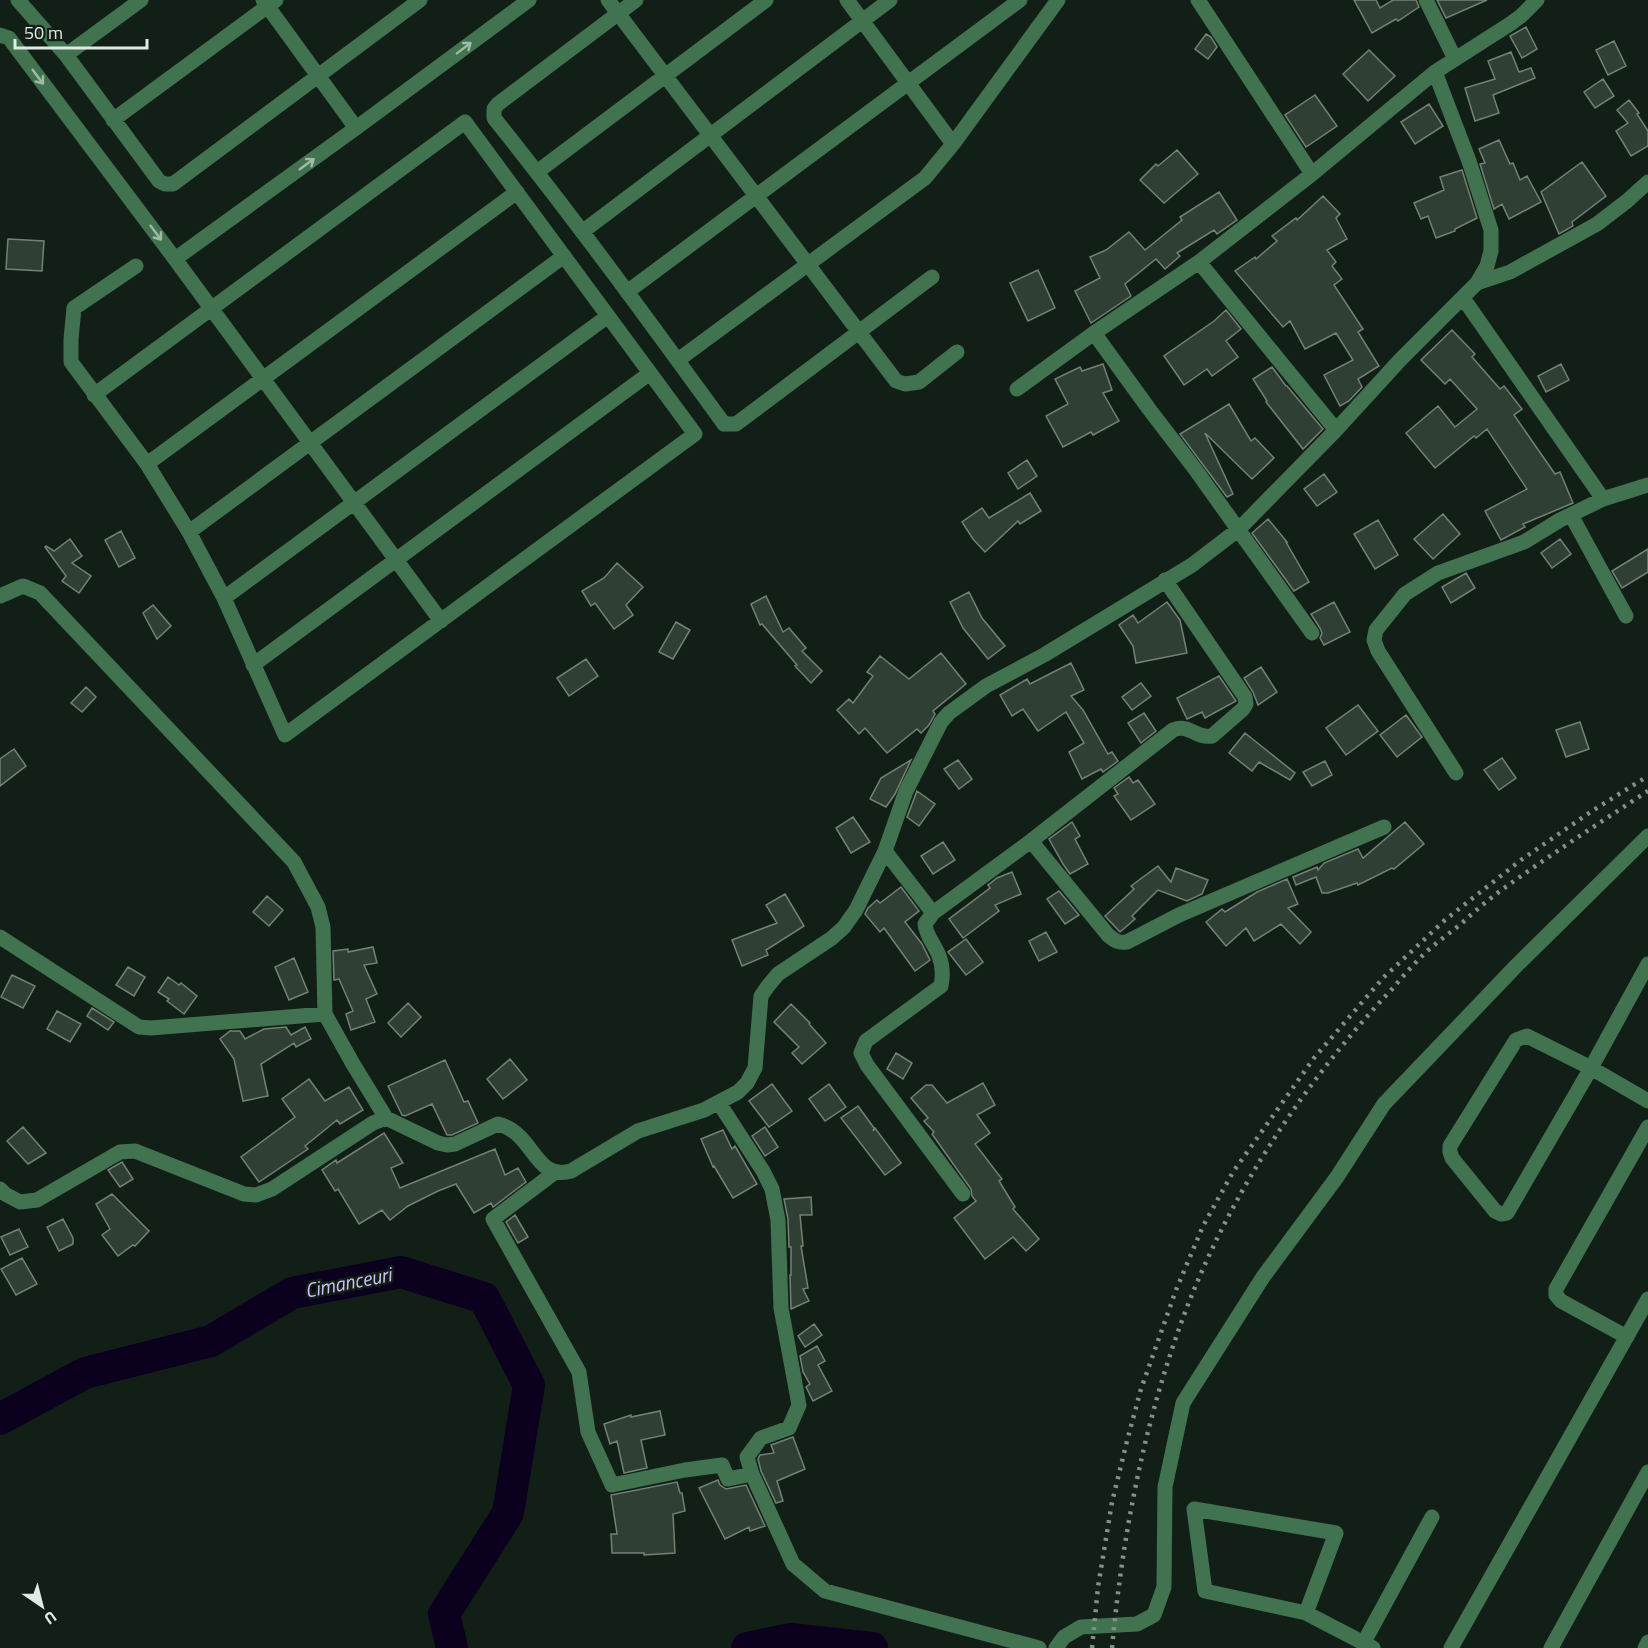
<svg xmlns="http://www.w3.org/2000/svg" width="1648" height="1648" viewBox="0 0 1648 1648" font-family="'Titillium Web',sans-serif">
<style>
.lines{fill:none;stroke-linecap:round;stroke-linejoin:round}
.river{stroke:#0b001e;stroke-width:32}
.building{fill:#303f34;stroke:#728275;stroke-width:1.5}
.minor{stroke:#427350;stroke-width:15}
.rail{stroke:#859088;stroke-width:4.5;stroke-dasharray:3 6;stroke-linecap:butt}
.oneway{stroke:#a1baa8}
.labels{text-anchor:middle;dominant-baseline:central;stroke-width:5;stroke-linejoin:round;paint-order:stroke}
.water-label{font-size:20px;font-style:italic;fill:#d3c1ff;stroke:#121f16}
</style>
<rect width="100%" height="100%" fill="#121f16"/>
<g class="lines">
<path class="river" d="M0 1419 85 1373 211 1341 292 1293 401 1272 484 1298 529 1385 508 1513 444 1614 452 1648
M747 1648 791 1639 872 1648"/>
</g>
<path class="building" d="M1354 0H1376L1380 8 1393 0H1416L1419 7 1398 21 1396 19 1372 33Z
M1437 0H1487L1446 18Z
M1526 27 1537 49 1522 58 1510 36Z
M1206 34 1211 37 1217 47 1208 59 1195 49Z
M1614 41 1626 66 1608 75 1596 50Z
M1369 50 1395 76 1368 101 1343 74Z
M1511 52 1519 72 1531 68 1535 78 1493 95 1499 113 1475 121 1465 88 1495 79 1488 61Z
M1603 79 1614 96 1595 108 1584 92Z
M1315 95 1337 126 1306 147 1285 115Z
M1629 100 1639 113 1637 114 1648 131V146L1631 156 1616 131 1628 123 1617 110Z
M1429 104 1443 126 1415 144 1401 122Z
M1499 140 1510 164 1513 163 1520 180 1527 176 1541 202 1509 219 1502 204 1494 209 1480 164 1485 163 1479 149Z
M1177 150 1198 174 1164 203 1140 180 1156 164 1158 166Z
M1582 162 1606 196 1572 222 1573 226 1559 234 1541 192Z
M1462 170 1477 218 1455 229V231L1436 238 1428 216 1421 219 1414 203 1444 190 1440 177Z
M1219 192 1237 220 1217 234 1214 230 1177 253 1180 256 1165 269 1156 259 1125 284 1131 296 1091 323 1075 291 1100 278 1090 257 1106 250 1129 232 1145 250 1182 220 1180 217Z
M1323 196 1340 214 1336 218 1347 239 1327 250 1336 262 1332 266 1342 279 1334 285 1363 329 1358 332 1379 366 1358 379 1362 387 1349 401 1340 406 1324 375 1353 360 1336 333 1305 349 1290 321 1283 327 1235 271 1255 257 1256 259 1277 241 1272 236 1296 218 1297 220Z
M8 239 44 241 42 271 6 269Z
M1038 270 1055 308 1028 321 1010 283Z
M1226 310 1241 329 1226 341 1238 357 1212 376 1207 369 1184 385 1164 356 1214 321Z
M1452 330 1475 354 1472 357 1500 389 1504 386 1522 409 1514 415 1555 474 1560 472 1573 503 1523 524 1525 527 1501 540 1485 511 1527 489 1487 429 1476 438 1474 436 1435 468 1406 433 1438 406 1455 427 1477 409 1450 379 1445 384 1421 360Z
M1103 364 1112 390 1103 393 1119 421 1093 435 1091 432 1063 447 1046 416 1068 404 1055 379 1080 367 1082 371Z
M1561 364 1569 380 1546 392 1538 376Z
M1272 367 1286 386H1287L1323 429 1303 449 1266 402 1267 401 1253 379Z
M1229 404 1251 441 1255 438 1274 458 1252 479 1205 433 1233 494 1227 497 1180 434Z
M1027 460 1037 476 1018 489 1008 473Z
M1324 474 1337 492 1317 506 1304 489Z
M1030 493 1041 511 1020 524 1018 521 985 552 973 539 962 522 982 508 989 518Z
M1443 514 1460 534 1433 559 1414 539Z
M1268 519 1287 542H1286L1309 582 1294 591 1252 533Z
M1378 520 1398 555 1375 569 1354 534Z
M121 531 135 558 119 567 105 540Z
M70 539 82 556 72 563 91 576 79 593 62 581 66 576 45 547 46 546 54 551Z
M1560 539 1571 554 1552 568 1541 553Z
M1648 549V572L1622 588 1612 571Z
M617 563 643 587 626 605 633 615 614 629 595 603 591 606 582 591 604 578Z
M1466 573 1475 588 1451 603 1442 587Z
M969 592 982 618 1005 646 988 659 963 628 950 602Z
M766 596 783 632 789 628 806 648 802 651 822 671 811 683 795 666 797 665 762 624 760 625 751 604Z
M1167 602 1180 620 1187 653 1136 663 1133 646 1119 625 1133 615 1138 623Z
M1334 602 1350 632 1324 645 1320 638 1322 633 1320 628 1311 614Z
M153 605 171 626 157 639 143 613Z
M676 622 690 630 673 659 659 652Z
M941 653 966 684 933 711 935 714 929 725 921 733 917 729 887 753 865 728 859 734 837 710 849 699 853 703 873 676 867 672 880 656 909 679Z
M586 659 598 676 569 696 557 678Z
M1071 663 1084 690 1071 696 1083 710 1108 754 1112 752 1118 761 1103 772 1101 769 1082 779 1069 752 1084 743 1066 712 1038 731 1023 709 1012 716 1000 695 1027 679 1030 684Z
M1261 667 1277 692 1258 705 1253 692 1244 678Z
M1219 676 1236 701 1205 718 1202 712 1187 719 1177 698Z
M1141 683 1151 696 1132 710 1122 697Z
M86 687 96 697 82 712 71 703Z
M1358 705 1378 731 1346 755 1326 728Z
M1144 713 1156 731 1141 743 1128 723Z
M1406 715 1422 737 1397 757 1380 735Z
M1580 722 1589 749 1566 757 1556 730Z
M1245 733 1295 773 1290 780 1259 762 1252 771 1229 753Z
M14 749 26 766 0 786V759Z
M1502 758 1516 778 1499 790 1484 770Z
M911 760 895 794 886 807 870 799 881 778Z
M958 760 972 779 959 789 944 769Z
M1325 761 1332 775 1312 786 1303 772Z
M1129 777 1133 783 1138 780 1155 804 1131 820 1114 796 1118 794 1114 788Z
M917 791 935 804 919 826 907 817Z
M853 817 870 842 851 853 836 828Z
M1072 822 1080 836 1075 839 1088 864 1070 874 1063 864 1049 839Z
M1405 822 1424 844 1394 869 1392 868 1358 885 1357 883 1328 893H1322L1316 877 1296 885 1293 877 1317 867 1318 870 1324 863 1358 849 1363 858Z
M943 842 955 860 933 874 921 856Z
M1158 866 1171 882 1176 868 1208 880 1202 894 1187 901 1158 890 1132 916 1135 919 1120 932 1105 916 1134 889 1131 886Z
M1012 872 1021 894 995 905 999 911 963 938 949 919 990 888 988 885 997 878Z
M1287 879 1298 904 1288 908 1311 932 1300 944 1281 924 1254 941 1246 928 1226 946 1206 922 1222 909 1225 912 1257 892Z
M901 887 919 911 905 922 922 944 930 960 915 971 884 928 880 932 865 914 868 908 877 900 880 903Z
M1059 891 1079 915 1065 924 1047 899Z
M785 894 804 926 766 950 768 955 742 966 732 940 777 923 766 905Z
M267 896 283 910 269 926 253 912Z
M1046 932 1057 952 1039 961 1029 941Z
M966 939 983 962 966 975 948 952Z
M373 947 377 963 364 965 377 994 366 999 375 1022 351 1030 346 1014 353 1011 339 979 334 980 333 951 348 949V952Z
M294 958 308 992 289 1000 275 967Z
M128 967 145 977 134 996 116 985Z
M12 975 35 986 23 1008 1 997Z
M168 977 179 985 181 983 197 996 184 1014 167 1001 169 999 158 992Z
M408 1003 421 1017 401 1037 388 1023Z
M791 1004 810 1023 809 1024 826 1043 802 1064 792 1053 799 1047 774 1022Z
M92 1008 114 1022 108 1030 87 1016Z
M57 1011 81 1024 70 1042 47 1029Z
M286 1027 291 1035 305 1027 311 1039 296 1047 294 1043 261 1064 268 1096 243 1101 234 1059 220 1039 230 1031H240L245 1039 264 1029Z
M896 1053 912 1063 903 1079 887 1069Z
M510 1059 527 1080 503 1099 487 1079Z
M445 1060 464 1102 468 1101 478 1123 452 1135H447L432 1104 405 1116 402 1115 388 1086Z
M309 1079 325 1101 349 1087 363 1110 340 1124 337 1120 305 1146 308 1149 259 1182 241 1157 295 1117 282 1099Z
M983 1083 995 1105 977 1115 990 1133 975 1144 1002 1179 999 1181 1015 1207 1013 1209 1039 1239 1026 1251 1013 1237 985 1259 954 1218 976 1201 972 1196 971 1189 932 1134 934 1132 924 1121 928 1118 911 1098 926 1085H932L947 1103Z
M772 1084 792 1111 769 1127 749 1101Z
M829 1084 846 1107 825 1121 809 1099Z
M858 1106 874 1128 873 1131 875 1128 901 1163 885 1175 841 1118Z
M23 1127 46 1153 28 1164 7 1141Z
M765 1127 778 1147 765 1156 752 1136Z
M723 1130 732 1149 735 1146 757 1184 733 1198 714 1166 713 1167 701 1139Z
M384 1133 403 1163 391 1168 400 1188 495 1149 505 1175 518 1168 526 1182 493 1207 491 1203 474 1213 456 1184 438 1191 408 1206 390 1220 382 1210 359 1224 338 1189 335 1191 322 1170 336 1160 337 1163Z
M122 1162 133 1179 120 1187 108 1170Z
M112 1194 149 1231 135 1246 133 1245 118 1256 102 1235 110 1229 96 1204Z
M811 1197 812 1215H800L803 1246H801L808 1288 803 1289 809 1301 791 1309 790 1275H791V1247H789L788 1219 784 1199Z
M515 1215 528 1237 518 1243 506 1222Z
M63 1219 73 1238V1244L59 1251 47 1227Z
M19 1229 28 1247 10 1255 1 1237Z
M22 1258 37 1284 16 1295 1 1269Z
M814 1324 822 1335 805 1347 798 1336Z
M817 1346 825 1361 818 1365 832 1391 813 1401 806 1387 810 1384 803 1372 800 1356Z
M660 1411 665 1435 641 1440 647 1468 624 1473 617 1441 610 1444 604 1424 631 1415V1417Z
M793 1437 805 1469 777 1481 783 1501 776 1503 761 1471 758 1459 760 1455 774 1453 771 1445Z
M718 1480 720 1485 726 1489 746 1485 765 1526 750 1531 749 1527 725 1539 699 1488Z
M677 1482 680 1493H682L685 1511 673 1514 675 1553 644 1555V1553H612L611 1534H617L611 1495Z"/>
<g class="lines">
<path class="minor" d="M18 0 66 55 159 181 165 184H173L420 0
M263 0 356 128
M608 0 896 381 905 384 919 382 957 352
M636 0 498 104 494 109V118C574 218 649 321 724 424H736L932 277
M847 0 953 144
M1198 0 1312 174
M1426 0 1455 59
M0 35 9 38 175 259 356 128 529 0
M66 55 141 0
M113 120 276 0
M537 172 766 0
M582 232 890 0
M175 259 441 621
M1199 262 1336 430
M1477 283 1510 272 1597 224 1627 201 1648 182
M627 292 1020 0
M1463 298 1603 499
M1094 333 1149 409 1195 469 1312 633
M678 360 925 178 953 144 1058 0
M1017 389 1094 333 1199 262 1312 174 1435 72 1510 24 1521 16 1537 0
M94 395 465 122 695 434 285 735 224 598 189 532 147 464 71 362V339L74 308 136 266
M147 464 517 192
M1571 515 1626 616
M189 532 564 256
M0 596 23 586 40 593 294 862 318 907 323 927 325 1014 353 1064 386 1118 438 1143 447 1145 455 1144 498 1124C506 1126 513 1130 519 1136 536 1152 543 1179 571 1171L638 1131 704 1110 738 1092 747 1083 755 1068 761 996 768 986 778 974 832 938 844 927 856 910 885 851 906 791 941 722 949 713 986 686 1044 655 1192 565 1239 529 1336 430 1400 360 1477 283 1487 266 1491 251V230L1469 161 1435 72
M224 598 608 316
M253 665 650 373
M1456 773 1378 651 1374 640 1376 630 1405 594 1438 573 1524 542 1560 520 1603 499 1648 485
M1031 841 1108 935C1115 941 1118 943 1127 942L1179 915 1384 827
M885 851 933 913 1031 841 1173 730C1190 723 1195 739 1212 736L1243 709 1246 704 1245 697 1165 580
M933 913 925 924C926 936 935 945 939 956 943 966 943 976 941 986L866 1041 861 1053 867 1065 963 1194
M0 937 139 1027 151 1028 325 1014
M1648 964 1591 1068 1507 1213 1501 1214 1495 1211 1452 1158 1450 1152V1146L1516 1040 1527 1036 1591 1068 1648 1101
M719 1103 763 1171 772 1189 778 1220 781 1308 799 1405 789 1428 761 1438 747 1457 752 1474 793 1564 825 1591 1039 1648
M554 1173 493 1219 579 1372 588 1432 612 1485 685 1470 722 1465 728 1479 752 1474
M0 1189 5 1194 20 1202 37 1200 120 1152 135 1151 244 1194 256 1195 272 1189 373 1123 386 1118
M1627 1337 1561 1301 1556 1295V1289L1648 1127
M1306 1613 1336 1533 1194 1509 1205 1591 1306 1613 1373 1648
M1364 1642 1432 1517
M1056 1648 1064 1637 1081 1627 1137 1624 1154 1615 1164 1587 1165 1487 1183 1403 1263 1277 1337 1177 1384 1104 1517 965 1648 836
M1451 1648 1648 1299
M1551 1648 1648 1472
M1645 1648 1648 1642"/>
<path class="rail" d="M1092 1648 1098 1587 1112 1502 1127 1441 1141 1389 1176 1290 1203 1226 1233 1172 1314 1058 1383 978 1445 920 1521 860 1592 811 1648 776
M1112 1648C1123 1529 1147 1408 1191 1297 1237 1183 1308 1078 1393 988 1403 976 1414 964 1425 953 1437 942 1450 933 1462 923 1475 911 1489 899 1503 889 1550 855 1599 823 1648 791"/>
</g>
<defs><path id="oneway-shaft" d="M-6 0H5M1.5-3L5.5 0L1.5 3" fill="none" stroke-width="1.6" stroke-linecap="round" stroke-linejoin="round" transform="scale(1.5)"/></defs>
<g class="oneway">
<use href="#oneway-shaft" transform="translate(464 48) rotate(-37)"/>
<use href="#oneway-shaft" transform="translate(38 77) rotate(53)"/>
<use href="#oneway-shaft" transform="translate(307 164) rotate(-36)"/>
<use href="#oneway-shaft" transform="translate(156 233) rotate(53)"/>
</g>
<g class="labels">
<g class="water-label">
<text transform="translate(348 1282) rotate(-11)">Cimanceuri</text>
</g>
</g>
<g transform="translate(42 1606) rotate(145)" stroke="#121f16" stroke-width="4.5" paint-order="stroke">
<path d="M0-4.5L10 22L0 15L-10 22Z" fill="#e1eae3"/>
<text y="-9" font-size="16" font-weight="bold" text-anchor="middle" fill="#e1eae3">U</text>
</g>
<path d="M15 39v9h132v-9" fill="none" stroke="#e1eae3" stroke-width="3"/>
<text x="24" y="39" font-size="18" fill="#e1eae3" stroke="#121f16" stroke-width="4.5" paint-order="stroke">50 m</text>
</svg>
